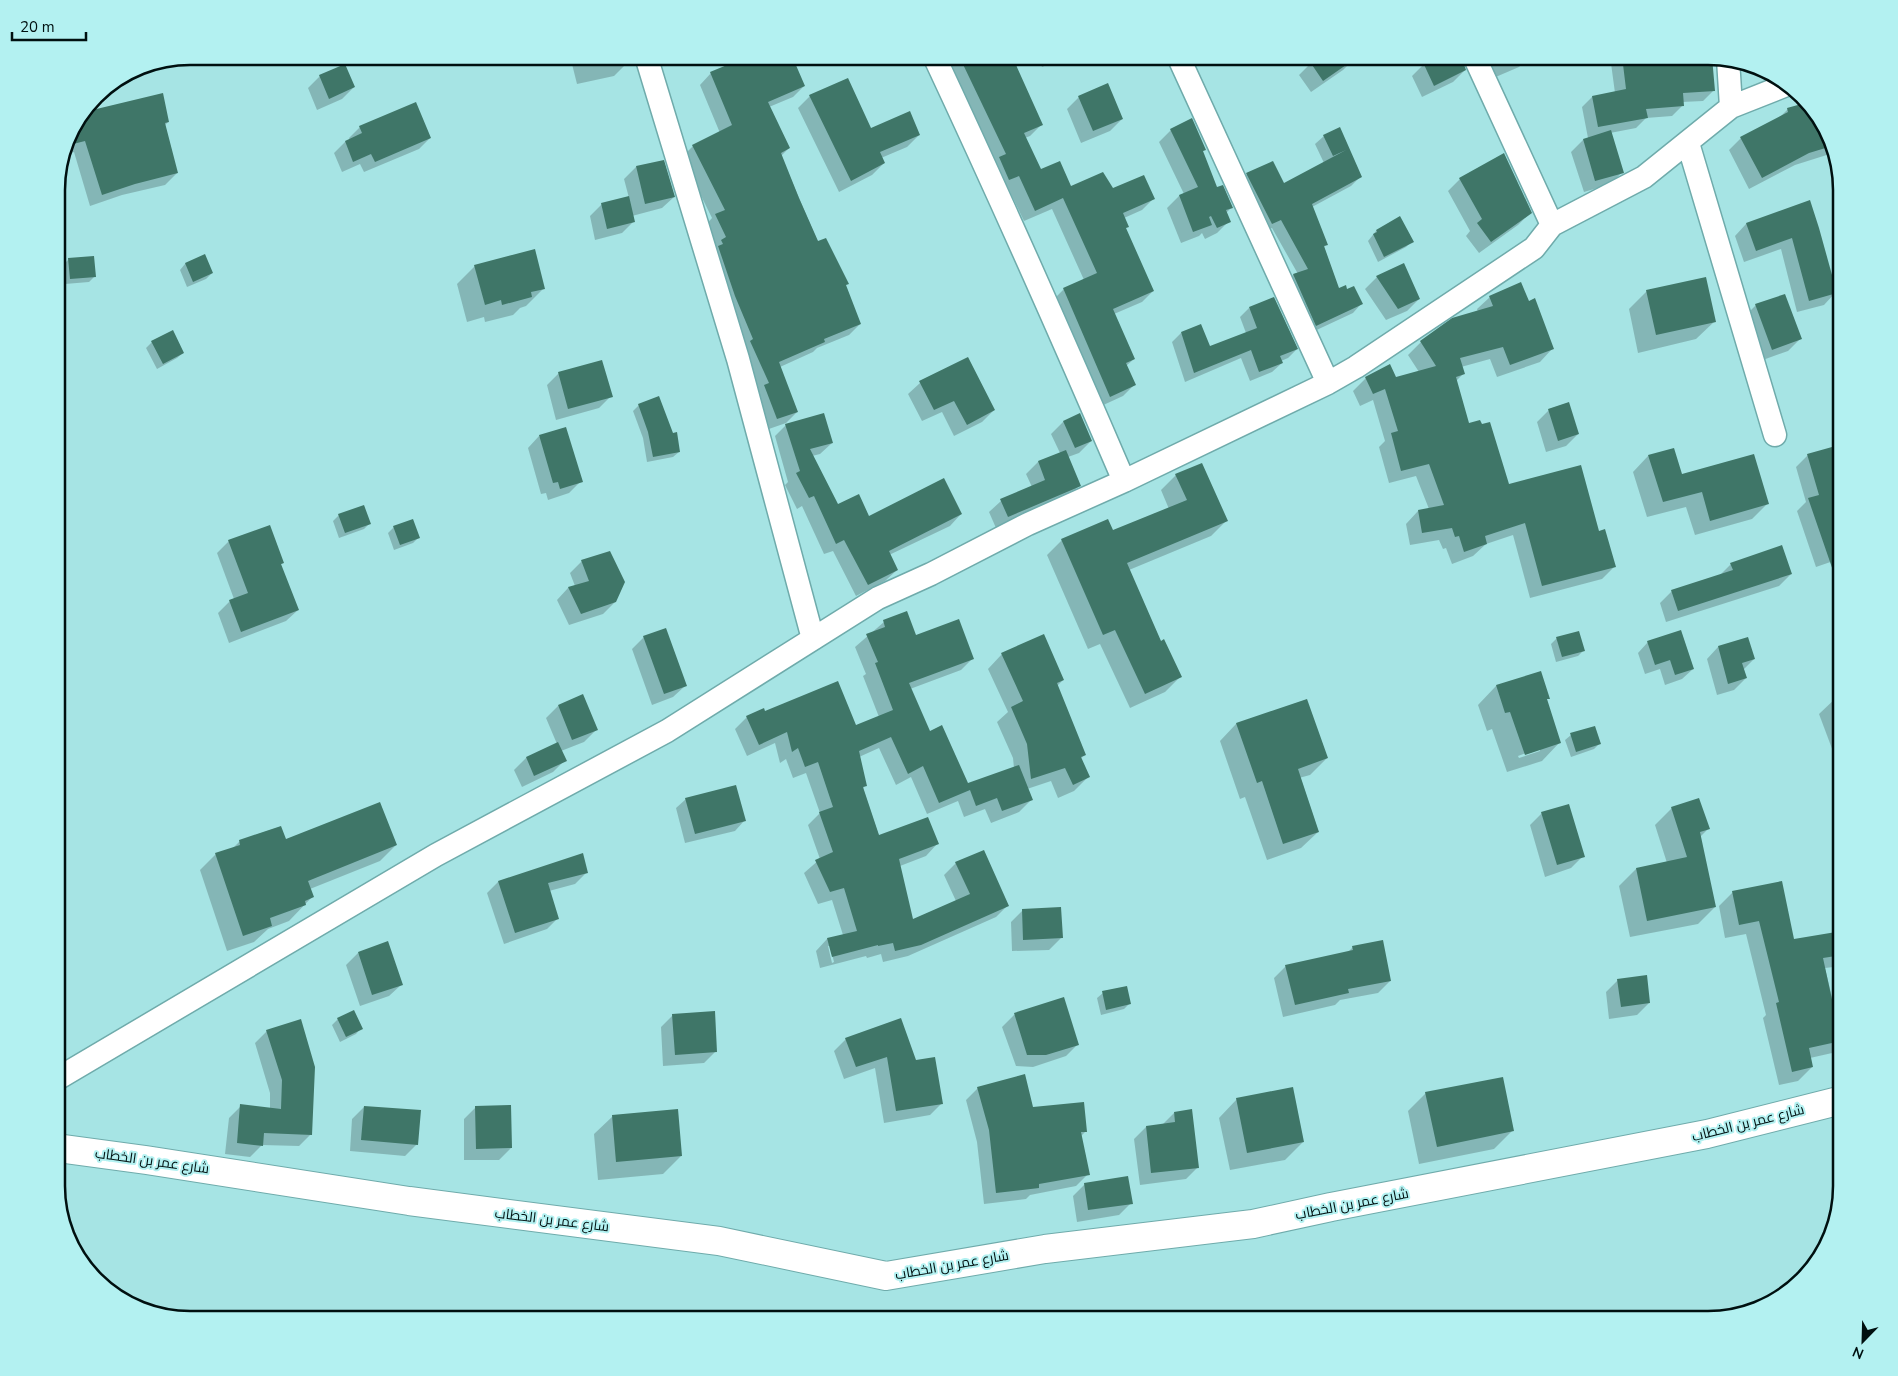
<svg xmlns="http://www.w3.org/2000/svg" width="1898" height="1376" viewBox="0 0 1898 1376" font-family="'Nunito Sans',Cairo,sans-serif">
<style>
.shadow{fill:#0003;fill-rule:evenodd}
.building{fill:#3f7668}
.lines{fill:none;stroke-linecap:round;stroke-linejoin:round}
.minor-casing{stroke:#6fabab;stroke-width:25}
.tertiary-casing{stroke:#6fabab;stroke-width:30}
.minor{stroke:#fff;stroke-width:22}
.tertiary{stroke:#fff;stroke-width:28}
.labels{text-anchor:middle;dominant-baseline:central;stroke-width:4;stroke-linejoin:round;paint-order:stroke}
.street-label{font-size:14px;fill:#001010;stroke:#b3f1f1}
.rim{fill:none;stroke:#001010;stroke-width:2.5}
</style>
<rect width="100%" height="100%" fill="#a6e4e4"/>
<path class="shadow" d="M298 56H309L300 60Z
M570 56H622L624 66 614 76 577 84Z
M802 56H818L803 59Z
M935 56H996L1042 124 1030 136 1025 138 1040 171 1070 188 1112 190 1153 199 1142 210 1124 218 1125 228 1153 291 1142 302 1114 314 1134 359 1126 366 1134 385 1123 396 1099 407 1052 301 1064 289 1084 280 1052 209 1024 221 1007 186 998 190Z
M1038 56H1063L1059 60 1042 67Z
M1105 56H1126L1109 64Z
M1443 56 1465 70 1453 82 1422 97 1412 76 1424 64Z
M1466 56H1530L1519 67 1484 82Z
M1610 56 1711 57 1714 90 1703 101 1682 102V106L1672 116 1646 118 1636 128 1610 133 1622 172 1611 184 1584 192 1571 152 1583 140 1588 138 1582 107 1592 97 1615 93Z
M1355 58 1343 70 1311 92 1299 75 1311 63Z
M746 66 804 86 793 97 769 107 789 148 781 156 818 242 845 286 860 324 849 335 817 348 813 352 780 367 797 412 786 423 766 430 704 227 712 218 682 157 693 146 720 133 700 85 711 73Z
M320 76 354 87 342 99 317 110 308 88Z
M810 96 870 130 919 135 907 147 881 158 884 163 872 175 839 192 798 108Z
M1079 97 1122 119 1110 131 1081 143 1067 109Z
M1806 104 1828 130 1833 153 1795 165 1749 189 1729 150 1741 138 1779 118 1788 109Z
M83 114 168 122 165 125 177 173 165 185 122 195 90 206 74 152 62 156 67 138Z
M360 127 430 138 419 149 364 172 360 164 342 172 334 153 345 142 350 140 349 138Z
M1339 128 1360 177 1351 186 1312 207 1327 244 1324 247 1339 290 1347 291 1361 304 1353 313 1308 334 1285 284 1293 275 1298 274 1272 228 1263 232 1238 183 1247 174 1283 185 1324 163 1315 144 1324 136Z
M1171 130 1205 149 1202 152 1217 189 1232 207 1226 213 1229 221 1217 233 1205 239 1202 233 1199 236 1181 243 1167 208 1179 196 1184 194 1159 142Z
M663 161 674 197 662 208 632 216 634 221 622 233 595 240 590 216 602 204 629 198 624 179 636 167Z
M1837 171 1842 189V191L1836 172Z
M1460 179 1530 213 1518 225 1479 253 1466 236 1470 231 1448 191Z
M1809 202 1835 293 1824 305 1797 312 1781 249 1744 262 1735 236 1746 224Z
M1376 231 1412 241 1406 247 1378 262 1368 241Z
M205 256 212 273 206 279 187 287 180 270 185 264Z
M69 259 95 276 89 282 65 284 63 265Z
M475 266 544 288 526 306 520 308 513 315 485 322 484 317 467 322 457 284Z
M1377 277 1419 299 1407 311 1386 320 1365 289Z
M1647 291 1715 321 1696 339 1638 353 1629 309Z
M1490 297 1552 349 1540 362 1497 377 1490 359 1461 367 1463 374 1456 381 1468 424 1508 486 1599 532 1614 567 1602 579 1530 598 1513 535 1486 544 1473 556 1452 564 1446 548 1443 549 1439 540 1410 545 1406 524 1418 511 1429 509 1416 476 1389 483 1379 447 1385 441 1373 400 1360 406 1353 391 1366 378 1395 379 1419 372 1408 355 1421 342 1453 320 1478 312 1477 309Z
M1756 305 1800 339 1788 351 1760 361 1744 317Z
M1249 308 1297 349 1288 358 1281 361 1282 363 1272 372 1250 381 1241 358 1185 382 1172 342 1181 333 1209 348 1246 333 1240 317Z
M152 342 183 353 177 358 157 369 146 348Z
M559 373 611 396 599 408 556 420 547 385Z
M920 383 994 410 982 422 954 436 942 412 922 421 908 394Z
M639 405 679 452 673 457 647 462 643 438 633 411Z
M1549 410 1578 434 1566 446 1546 452 1537 422Z
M1080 415 1091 441 1079 453 1068 457 1079 486 1067 497 996 528 989 512 1001 501 1032 487 1026 474 1038 462 1060 453 1051 434 1063 422Z
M786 425 832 443 820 454 812 456 837 506 868 517 961 514 950 526 889 555 897 570 885 581 856 596 833 551 824 554 802 506 797 509 785 485 788 482 775 436Z
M539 436 581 481 569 493 548 500 546 493 541 494 528 448Z
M1832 453 1842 558 1816 567 1797 511 1806 502 1796 467 1808 455Z
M1648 456 1681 475 1767 504 1752 519 1695 535 1686 507 1647 517 1633 472Z
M1176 475 1226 521 1211 536 1129 570 1161 642 1180 677 1165 692 1130 708 1100 644 1088 649 1047 555 1062 540 1113 532 1169 509 1161 490Z
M339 515 370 523 364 529 339 538 333 521Z
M394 527 419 537 413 543 394 550 388 533Z
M229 541 283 563 280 565 298 610 286 621 229 643 218 613 230 601 234 599 217 553Z
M582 561 615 602 603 614 569 625 557 600 568 588 575 586 570 573Z
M1731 564 1791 574 1779 586 1666 622 1660 603 1672 591 1720 575Z
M884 622 915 637 973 658 961 670 910 689 929 733 968 784 1014 768 1013 758 997 722 1008 712 988 669 1002 654 1063 680 1057 686 1085 755 1080 759 1088 777 1074 791 1058 798 1051 781 1027 789 1031 800 1019 812 991 823 985 809 964 817 958 801 927 814 911 777 896 785 879 748 859 757 865 786 862 789 879 836 937 844 926 856 900 866 912 920 956 901 944 875 956 863 1008 905 996 917 908 956 883 962 881 954 867 958 866 956 820 968 816 951 827 939 843 935 832 900 818 904 804 873 820 859 808 825 820 813 806 773 793 778 786 759 780 763 775 743 747 756 735 729 747 717 764 713 856 727 879 717 863 676 866 674 855 647ZM828 946H830L834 962 832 963Z
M644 637 685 686 673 697 652 705 632 649Z
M1557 638 1583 651 1578 656 1556 662 1551 644Z
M1648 642 1693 669 1682 679 1665 685 1660 669 1645 674 1638 653Z
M1718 647 1754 659 1743 670 1746 678 1734 690 1717 695 1707 659Z
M1540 672 1548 698 1546 700 1560 742 1542 761 1507 772 1492 729 1487 731 1478 705 1496 686ZM1540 748V751L1519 758 1518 756Z
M1842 694V761L1837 762 1819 714 1838 696Z
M1306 700 1327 758 1310 775 1299 778 1318 832 1301 848 1267 860 1245 797 1240 799 1220 741 1236 724Z
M558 706 596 730 584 742 561 751 565 760 553 772 522 787 514 770 526 758 557 744 546 718Z
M1571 735 1599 744 1594 749 1571 757 1565 740Z
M686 799 744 821 735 831 685 843 676 808Z
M1672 808 1708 829 1700 837 1715 907 1698 924 1630 937 1619 886 1636 869 1667 863 1655 825Z
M1542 813 1583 856 1571 868 1545 877 1530 825Z
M285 840 396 845 380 861 310 889 313 896 289 921 268 929 254 942 227 951 200 870 216 854 232 849 239 842Z
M586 873 575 884 549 891 558 918 547 929 504 944 487 893 498 882Z
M1733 892 1793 941 1842 933V966L1825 968 1836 1014 1842 1013V1055L1841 1051 1810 1058 1812 1067 1798 1081 1779 1085 1763 1018 1766 1015 1746 934 1725 938 1719 906Z
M1023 910 1061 938 1049 950 1012 951 1011 922Z
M1353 947 1390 981 1378 993 1340 1000 1335 1005 1283 1017 1274 978 1286 966 1347 953Z
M358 953 401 985 389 996 360 1006 346 965Z
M1618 980 1649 1003 1637 1015 1609 1019 1606 992Z
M1103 993 1130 1003 1124 1009 1101 1015 1097 998Z
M1063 999 1078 1044 1066 1056 1033 1067 1016 1066 1002 1027 1014 1015Z
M673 1015 716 1051 704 1063 663 1066 661 1027Z
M338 1019 361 1028 356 1034 340 1042 332 1025Z
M267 1031 311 1134 299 1146 262 1145 250 1157 225 1154 229 1118 241 1106 270 1109V1093L255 1043Z
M846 1039 915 1062 942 1103 930 1115 884 1123 875 1068 844 1079 834 1051Z
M978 1088 1086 1131 1080 1137 1088 1174 1076 1186 1030 1195 1026 1199 984 1204 977 1142 966 1100Z
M1426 1093 1512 1131 1494 1149 1419 1164 1408 1111Z
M1237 1099 1303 1142 1285 1160 1230 1170 1219 1118Z
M364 1107 417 1144 405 1156 350 1151 352 1119Z
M476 1107 511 1148 499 1160H464V1119Z
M1174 1113 1198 1167 1186 1179 1140 1185 1134 1139 1146 1127 1162 1125Z
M613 1116 681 1156 663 1174 598 1180 594 1134Z
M1085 1184 1131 1203 1119 1215 1077 1222 1073 1196Z"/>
<path class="building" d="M765 56H792L805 86 768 102 790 148 781 153 799 198 818 241 826 238 849 284 846 285 861 324 824 339 825 342 779 362 798 412 777 419 764 385 769 383 750 341 753 339 735 296 718 246 723 244 721 240 726 237 715 214 725 210 692 145 732 125 710 72 744 58 747 64Z
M959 56H1012L1043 125 1024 133 1041 169 1060 161 1071 186 1103 172 1113 188 1144 175 1155 199 1123 213 1129 227 1126 228 1154 291 1113 309 1135 359 1126 363 1136 385 1110 397 1063 288 1097 273 1063 198 1035 211 1019 176 1009 180 999 157 1006 154Z
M1306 56H1359L1323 81Z
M1420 56H1461L1466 70 1434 86Z
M1622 56 1712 57 1715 91 1683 93 1684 106 1646 109 1648 118 1598 127 1592 96 1626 89Z
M345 64 355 87 329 99 319 75Z
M848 78 871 128 910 111 920 135 880 152 885 163 851 181 809 95Z
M1108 83 1123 119 1093 131 1078 96Z
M163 93 169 122 165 123 178 173 135 184 102 195 85 141 65 146 67 138 84 112Z
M416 102 431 138 375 162 371 154 353 162 345 141 362 133 359 126Z
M1805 103 1828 130 1832 146 1809 153 1762 178 1740 137 1788 112 1787 108Z
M1192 118 1206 150 1203 151 1217 187 1223 185 1233 208 1226 210 1231 222 1217 228 1211 216 1209 217 1212 225 1193 232 1179 195 1198 187 1170 129Z
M1340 127 1362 177 1312 204 1328 245 1324 246 1339 288 1346 285 1347 289 1354 286 1363 304 1316 326 1293 274 1308 269 1281 220 1272 224 1246 173 1273 161 1284 183 1346 150 1333 156 1323 135Z
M1611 130 1624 173 1595 181 1583 139Z
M1504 153 1532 213 1491 242 1477 223 1482 219 1459 178Z
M664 160 675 197 645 204 636 166Z
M629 196 635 222 607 229 601 203Z
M1810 200 1819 228 1837 293 1809 301 1792 238 1756 251 1746 223Z
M1400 216 1414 242 1384 257 1373 234 1377 232 1376 230Z
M535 249 545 289 531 292 532 297 502 305 501 300 485 305 474 265Z
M205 254 213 273 193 282 185 263Z
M94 256 96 277 70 279 68 258Z
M1404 263 1420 299 1398 309 1376 276Z
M1706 277 1716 322 1656 335 1646 290Z
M1521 282 1529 301 1535 298 1554 349 1510 365 1503 347 1460 358 1465 374 1456 377 1469 423 1480 420 1482 424 1490 422 1509 484 1581 465 1599 531 1605 529 1616 567 1542 586 1525 523 1485 536 1487 544 1464 552 1459 536 1455 537 1452 528 1422 533 1418 510 1444 505 1429 464 1401 471 1391 433 1398 431 1385 389 1373 394 1365 377 1390 364 1396 377 1436 366 1420 341 1452 318 1493 306 1489 296Z
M1785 294 1802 339 1772 350 1755 304Z
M1274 297 1298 349 1280 356 1283 363 1259 372 1251 350 1194 373 1181 332 1201 324 1210 346 1257 328 1249 307Z
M173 330 184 353 163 364 151 341Z
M968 357 995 410 967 425 954 401 934 410 919 381Z
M602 360 613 397 568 409 558 372Z
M659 396 673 433 677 432 680 452 653 457 648 432 638 404Z
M1569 402 1579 434 1558 441 1548 409Z
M824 413 833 443 810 449 838 504 859 494 869 516 944 478 962 514 889 551 898 570 868 585 844 540 836 544 814 496 809 498 796 473 800 471 785 424Z
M1080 413 1092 441 1075 448 1063 421Z
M566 427 583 482 560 489 558 482 553 483 539 435Z
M1832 447 1833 451 1842 448V587L1839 588 1808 498 1819 495 1807 454Z
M1674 448 1682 474 1754 454 1769 504 1710 521 1702 492 1663 502 1648 455Z
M1066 450 1081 486 1008 517 1000 499 1045 480 1038 461Z
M1202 463 1228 521 1127 563 1161 641 1164 639 1182 677 1145 694 1115 630 1103 635 1061 539 1108 519 1113 530 1187 500 1175 474Z
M364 505 371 524 345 533 338 514Z
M413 519 420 538 400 545 393 526Z
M270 525 284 563 281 564 299 610 241 632 229 600 248 593 228 540Z
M1782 545 1792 574 1678 611 1671 590 1733 570 1730 563Z
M610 551 625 582 616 602 581 614 568 587 589 581 581 560Z
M907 611 916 635 959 619 974 659 909 683 930 731 942 725 968 783 1019 765 1033 800 1002 811 997 798 976 806 970 790 939 803 923 766 908 774 891 737 859 751 867 786 863 787 879 835 928 817 939 844 899 859 913 919 970 894 955 862 984 850 1009 906 921 945 895 951 893 943 878 946V945L832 957 827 938 857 931 844 888 830 892 815 860 833 852 819 812 833 807 818 762 805 767 798 748 792 752 787 732 759 745 746 716 764 708 765 711 838 681 856 725 893 710 875 663 878 662 866 634 885 627 883 620Z
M666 628 687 686 664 694 643 636Z
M1681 630 1694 669 1675 675 1670 660 1655 665 1647 641Z
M1579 631 1585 651 1562 657 1556 637Z
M1044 634 1064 680 1057 683 1086 755 1081 757 1090 777 1073 785 1065 768 1031 779 1027 744 1011 707 1023 701 1001 653Z
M1748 637 1755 659 1742 663 1747 678 1728 684 1718 646Z
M1541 671 1550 699H1547L1561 743 1525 755 1510 712 1505 713 1496 685Z
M583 694 598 730 572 740 558 705Z
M1307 699 1328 758 1298 769 1319 832 1283 844 1262 781 1257 783 1236 723Z
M1595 726 1601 744 1576 752 1570 733Z
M558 742 567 761 534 776 526 757Z
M736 785 746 821 695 834 685 798Z
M1699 798 1710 829 1700 832 1716 907 1647 921 1636 868 1687 857 1671 807Z
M380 802 397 845 308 881 314 897 305 901 306 905 270 918 272 926 243 936 215 853 240 845 239 840 281 826 286 839Z
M1569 804 1585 857 1557 865 1541 812Z
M583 853 588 873 548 883 559 919 515 933 498 881Z
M1782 881 1794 939 1842 931V955L1823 958 1841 1041 1809 1048 1813 1067 1792 1072 1776 1003 1779 1002 1759 921 1739 925 1732 891Z
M1061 907 1063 938 1023 940 1022 909Z
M1383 940 1391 981 1348 989 1349 993 1295 1005 1285 965 1353 950 1352 946Z
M388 941 403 985 372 995 358 952Z
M1647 975 1650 1003 1621 1007 1617 979Z
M1127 986 1131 1004 1106 1010 1102 991Z
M1064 997 1079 1045 1046 1055H1027L1014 1013Z
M354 1010 363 1029 346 1037 337 1018Z
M715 1011 717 1052 675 1055 672 1014Z
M901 1018 916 1060 935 1057 943 1104 896 1111 887 1057 856 1067 845 1038Z
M301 1019 315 1067 312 1135 264 1133 263 1146 237 1143 240 1104 281 1109 282 1080 266 1030Z
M1025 1074 1033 1107 1084 1102 1087 1132H1081L1090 1175 1039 1184V1188L996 1193 989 1130 977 1087Z
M1503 1077 1514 1131 1437 1147 1425 1092Z
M1293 1087 1304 1142 1247 1153 1236 1098Z
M511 1105 512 1148 476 1149 475 1106Z
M364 1106 421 1110 418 1145 361 1140Z
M678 1109 682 1156 616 1162 612 1115Z
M1192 1109 1199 1168 1151 1173 1146 1126 1175 1122 1174 1112Z
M1128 1176 1133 1204 1088 1210 1084 1183Z"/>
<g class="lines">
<g class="minor-casing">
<path id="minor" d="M646 56 738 359 813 639
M934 56C1000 197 1063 339 1124 481
M1178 56 1328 383
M1474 56 1552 225
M1728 59 1731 107
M1688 143 1775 435
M57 1079 436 855 667 731 878 598 931 574 1028 524 1124 481 1328 383 1356 367 1534 248 1552 225 1644 177 1731 107 1789 84"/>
</g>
<g class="tertiary-casing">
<path id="tertiary" d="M57 1148 146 1160 409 1201 719 1241 886 1276 1045 1249 1253 1224 1331 1207 1707 1134 1842 1100"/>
</g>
<use href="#minor" class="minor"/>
<use href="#tertiary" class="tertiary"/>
</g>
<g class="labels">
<g class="street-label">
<text transform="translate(1748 1123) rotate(-14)">شارع عمر بن الخطاب</text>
<text transform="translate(152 1161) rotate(8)">شارع عمر بن الخطاب</text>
<text transform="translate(1352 1204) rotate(-11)">شارع عمر بن الخطاب</text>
<text transform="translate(552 1220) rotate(7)">شارع عمر بن الخطاب</text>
<text transform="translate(952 1265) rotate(-10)">شارع عمر بن الخطاب</text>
</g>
</g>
<path d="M0 0H1898V1376H0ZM190 65H1708A125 125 0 0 1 1833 190V1186A125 125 0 0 1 1708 1311H190A125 125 0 0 1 65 1186V190A125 125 0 0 1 190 65Z" fill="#b3f1f1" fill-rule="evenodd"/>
<path class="rim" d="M190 65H1708A125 125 0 0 1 1833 190V1186A125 125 0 0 1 1708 1311H190A125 125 0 0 1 65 1186V190A125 125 0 0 1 190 65Z"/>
<g transform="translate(1863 1341) rotate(203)" stroke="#b3f1f1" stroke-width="4" paint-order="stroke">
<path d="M0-4L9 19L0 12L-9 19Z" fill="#001010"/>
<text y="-8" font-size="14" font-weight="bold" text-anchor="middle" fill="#001010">N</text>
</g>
<path d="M12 32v8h74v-8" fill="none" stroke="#001010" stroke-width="2.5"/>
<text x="20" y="32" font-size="15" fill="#001010" stroke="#b3f1f1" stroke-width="4" paint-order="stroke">20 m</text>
</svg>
